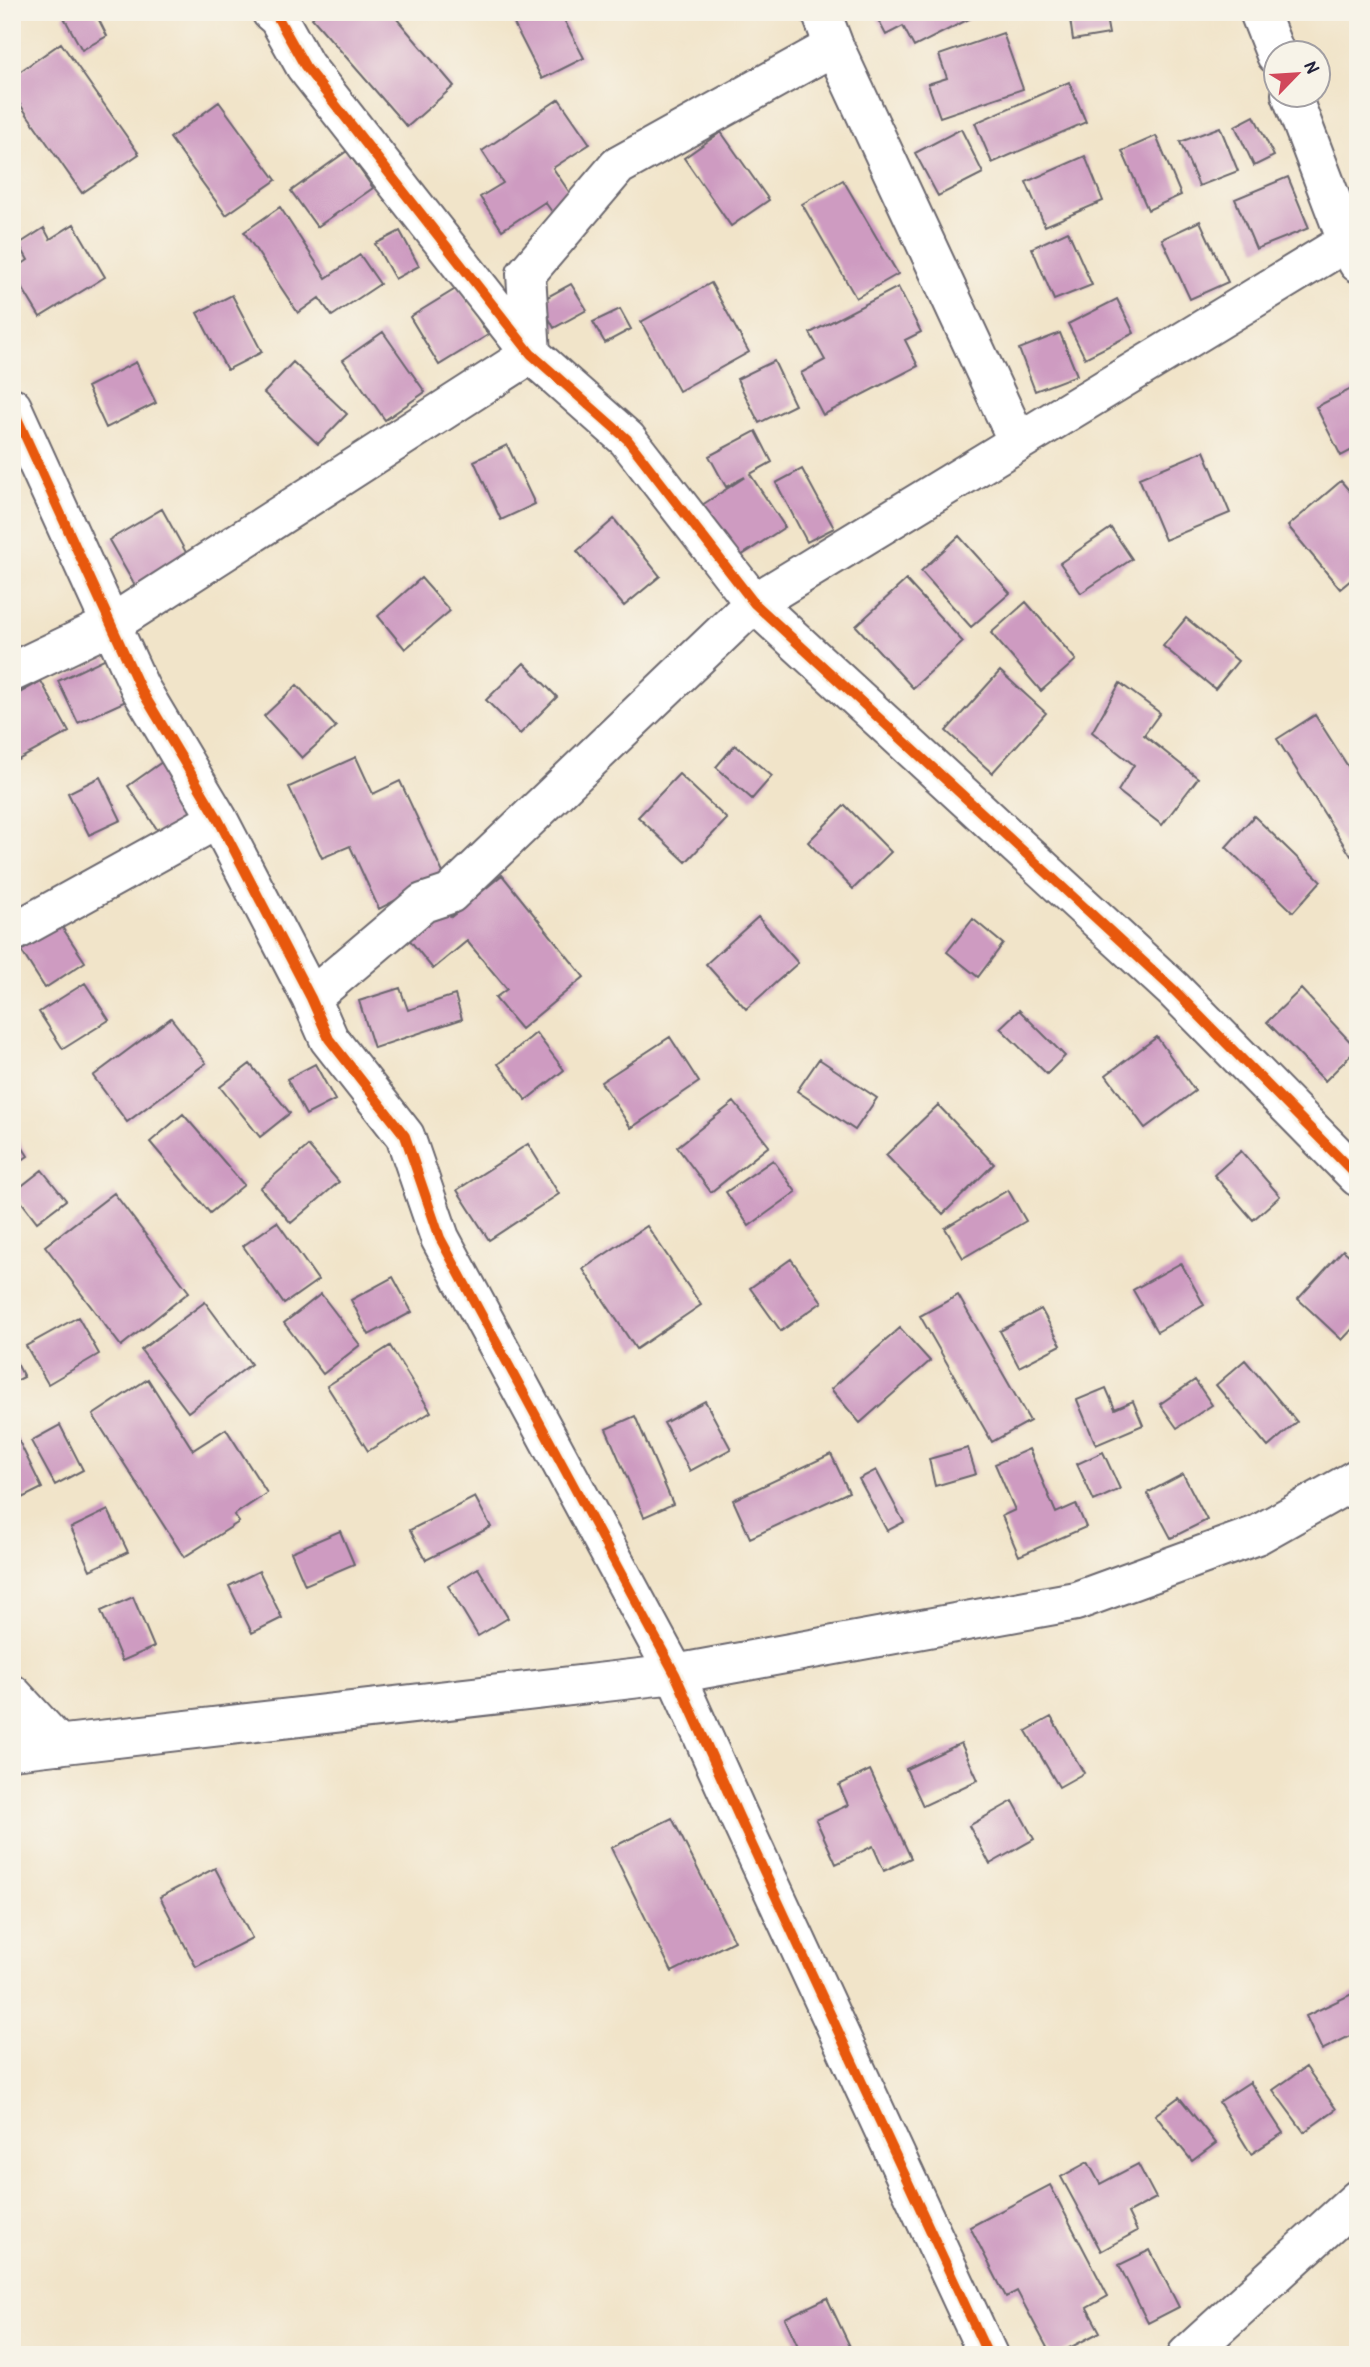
<svg xmlns="http://www.w3.org/2000/svg" width="1370" height="2367" viewBox="0 0 1370 2367" font-family="'Patrick Hand',sans-serif">
<style>
.building{fill:#ce9bc1}
.lines{fill:none;stroke-linecap:round;stroke-linejoin:round}
.minor-casing{stroke:#6a666d;stroke-width:42}
.minor{stroke:#fff;stroke-width:38}
.cycleway-casing{stroke:#f7f3e8;stroke-width:15}
.cycleway{stroke:#e8590c;stroke-width:10}
</style>
<rect width="100%" height="100%" fill="#f7f3e8"/>
<filter id="ink" filterUnits="userSpaceOnUse"><feTurbulence type="fractalNoise" baseFrequency=".0143" numOctaves="2"/><feDisplacementMap in="SourceGraphic" scale="14" xChannelSelector="R" yChannelSelector="G"/><feConvolveMatrix kernelMatrix="1 2 1 2 8 2 1 2 1" color-interpolation-filters="sRGB"/></filter>
<filter id="wash" filterUnits="userSpaceOnUse"><feTurbulence type="fractalNoise" baseFrequency=".00686" numOctaves="4" result="noise"/><feDisplacementMap in="SourceGraphic" scale="28" xChannelSelector="R" yChannelSelector="G"/><feGaussianBlur stdDeviation="1.57" result="paint"/><feColorMatrix in="noise" values="0 0 0 0 0 0 0 0 0 0 0 0 0 0 0 0 0 1.4 0 .05"/><feComposite in="paint" operator="in"/></filter>
<g filter="url(#wash)">
<rect width="100%" height="100%" fill="#f1e4c9"/>
<g id="blocks">
<path class="building" d="M70 12H95L107 36 82 50 63 16Z
M318 12H391L454 86 407 127 312 18Z
M508 12H560L584 58 542 79Z
M874 12H973L975 16 914 47 903 26 886 35Z
M1069 12H1105L1109 34 1073 40Z
M1003 33 1023 89 940 117 928 84 947 78 939 55Z
M61 43 139 154 82 193 12 93V77Z
M1069 82 1086 122 992 163 975 123Z
M559 99 590 144 553 168 578 205 557 219 545 202 502 230 480 197 503 183 482 151Z
M219 102 276 180 226 215 170 138Z
M1254 116 1274 156 1254 166 1235 126Z
M1220 127 1238 171 1199 186 1180 142Z
M961 129 983 173 938 196 915 153Z
M721 132 769 200 731 226 684 158Z
M1156 136 1181 195 1148 210 1122 151Z
M347 151 373 188 317 227 291 191Z
M1085 156 1103 201 1045 226 1026 182Z
M1288 177 1309 228 1256 249 1235 199Z
M843 180 898 274 856 298 802 204Z
M280 207 326 278 360 255 380 284 332 316 319 298 298 313 244 232Z
M1200 221 1228 282 1190 299 1162 239Z
M74 224 105 277 40 317 12 271 28 260 19 244 44 228 50 239Z
M400 231 419 266 395 279 375 244Z
M1068 231 1092 285 1054 300 1032 248Z
M711 283 749 352 679 391 641 322Z
M571 284 587 310 554 328 540 301Z
M459 287 488 335 439 365 410 317Z
M898 287 921 332 905 340 918 366 823 415 801 373 825 360 810 333Z
M232 295 262 352 227 370 197 313Z
M1117 299 1134 333 1085 358 1068 324Z
M620 309 631 329 605 343 593 322Z
M383 332 425 392 385 420 343 360Z
M1060 333 1077 375 1035 391 1019 349Z
M774 361 795 405 759 423 737 379Z
M136 362 156 403 106 428 87 387Z
M293 362 347 414 318 444 264 393Z
M1357 386 1358 447 1341 456 1316 407Z
M756 431 772 462 750 474 785 527 733 561 699 507 745 477 726 487 709 456Z
M507 445 535 504 501 520 474 461Z
M1204 451 1230 513 1165 540 1139 478Z
M802 469 834 528 807 542 776 483Z
M1341 481 1358 501V574L1340 589 1288 526Z
M162 509 188 556 135 586 109 540Z
M614 519 660 576 624 606 577 551Z
M1111 528 1132 559 1081 593 1060 563Z
M959 536 1010 593 971 627 921 571Z
M421 578 450 611 405 649 378 616Z
M906 580 963 642 913 688 856 626Z
M1026 602 1076 660 1041 691 991 633Z
M1186 618 1238 661 1215 689 1163 646Z
M106 658 126 701 78 723 58 681Z
M524 663 557 697 520 734 486 700Z
M1000 671 1046 713 992 773 946 731Z
M41 681 69 732 18 760 12 750V697Z
M1120 683 1160 713 1144 735 1198 778 1162 825 1118 791 1134 765 1092 732Z
M297 685 336 727 302 758 264 716Z
M1315 715 1358 782V852L1351 856 1277 739Z
M735 745 772 776 752 799 716 767Z
M356 757 373 794 400 781 444 875 379 909 350 846 322 858 289 787Z
M162 762 200 818 165 841 128 786Z
M679 774 727 819 686 862 638 817Z
M100 777 121 820 89 835 68 793Z
M845 805 891 852 853 889 808 842Z
M1254 816 1321 881 1293 912 1226 847Z
M502 875 584 977 521 1029 495 998 507 989 467 941 433 969 408 938 444 908 451 917Z
M54 915 85 962 45 988 15 941Z
M758 917 798 963 746 1009 706 964Z
M973 919 1003 944 978 977 947 952Z
M85 983 109 1020 63 1049 39 1012Z
M400 988 408 1010 455 995 462 1019 374 1048 359 1001Z
M1301 989 1357 1049 1325 1081 1267 1022Z
M1019 1010 1065 1056 1047 1074 1000 1028Z
M171 1018 206 1063 127 1122 93 1076Z
M536 1033 564 1070 526 1100 498 1064Z
M670 1037 699 1082 631 1128 601 1082Z
M1157 1037 1195 1091 1145 1128 1106 1075Z
M819 1059 877 1098 855 1130 797 1091Z
M250 1064 290 1113 260 1137 220 1087Z
M315 1064 335 1100 306 1115 287 1079Z
M734 1102 769 1146 711 1192 677 1147Z
M938 1105 994 1164 943 1214 886 1155Z
M183 1114 244 1185 210 1213 150 1142Z
M12 1131 28 1156 12 1167Z
M528 1144 559 1194 489 1240 457 1190Z
M308 1146 339 1182 291 1223 260 1188Z
M1241 1151 1280 1196 1253 1220 1214 1175Z
M773 1160 796 1192 749 1226 726 1192Z
M42 1170 66 1200 37 1222 14 1192Z
M1008 1190 1026 1221 963 1258 945 1228Z
M114 1193 189 1292 121 1346 45 1246Z
M277 1222 318 1280 284 1304 243 1246Z
M647 1226 701 1305 636 1349 583 1269Z
M1343 1250 1358 1263V1323L1342 1340 1298 1299Z
M791 1259 822 1302 781 1331 750 1288Z
M1181 1263 1204 1305 1157 1332 1133 1290Z
M393 1277 412 1312 369 1335 351 1300Z
M321 1294 360 1345 323 1374 284 1323Z
M958 1295 1030 1421 992 1442 920 1316Z
M205 1302 251 1364 188 1412 141 1350Z
M1041 1309 1061 1345 1019 1367 1000 1331Z
M78 1317 99 1354 48 1384 26 1346Z
M900 1328 930 1361 860 1423 831 1389Z
M390 1346 431 1412 368 1451 327 1386Z
M12 1354 24 1377 12 1383Z
M1245 1360 1297 1422 1268 1447 1216 1385Z
M148 1379 193 1450 226 1429 267 1493 234 1515 239 1522 184 1557 93 1415Z
M1195 1380 1212 1405 1177 1428 1160 1404Z
M1106 1388 1115 1409 1133 1401 1143 1425 1096 1445 1077 1400Z
M705 1401 731 1449 690 1471 664 1423Z
M635 1416 673 1504 644 1517 606 1429Z
M60 1425 83 1470 55 1485 31 1441Z
M12 1427 42 1488 22 1498 12 1479Z
M968 1448 976 1474 935 1486 929 1459Z
M1029 1449 1056 1513 1076 1504 1086 1527 1019 1556 1002 1516 1015 1510 995 1464Z
M1103 1452 1120 1489 1094 1501 1077 1464Z
M831 1454 849 1492 750 1538 733 1500Z
M876 1470 904 1522 887 1531 859 1479Z
M1183 1474 1207 1520 1171 1538 1147 1493Z
M475 1497 491 1527 426 1560 410 1530Z
M108 1510 128 1552 90 1570 71 1528Z
M340 1531 354 1564 305 1585 291 1552Z
M478 1568 508 1618 478 1636 448 1586Z
M259 1571 282 1618 252 1633 229 1586Z
M133 1597 154 1647 122 1661 101 1611Z
M1051 1717 1084 1773 1059 1787 1026 1731Z
M961 1743 978 1780 923 1806 906 1769Z
M870 1770 911 1858 884 1871 873 1846 836 1864 816 1820 848 1805 839 1785Z
M1013 1801 1034 1839 990 1864 969 1826Z
M672 1818 734 1941 672 1972 611 1848Z
M215 1868 252 1938 196 1967 160 1897Z
M1358 1991V2032L1322 2050 1306 2016Z
M1306 2067 1336 2109 1304 2132 1273 2090Z
M1250 2082 1283 2133 1251 2154 1219 2102Z
M1179 2097 1216 2143 1192 2161 1155 2115Z
M1088 2162 1100 2184 1138 2164 1156 2198 1128 2213 1137 2231 1101 2251 1061 2177Z
M1050 2185 1108 2296 1087 2308 1100 2332 1056 2355H1051L1017 2291 1006 2297 970 2227Z
M1150 2250 1179 2307 1148 2323 1119 2265Z
M827 2298 854 2355H802L785 2318Z"/>
</g>
</g>
<g filter="url(#ink)">
<use href="#blocks" fill-opacity="0" stroke="#6a666d" stroke-width="2"/>
<g class="lines">
<g class="minor-casing">
<path id="minor" d="M271 12 278 18 305 66 531 354 627 439 754 603 1174 990 1358 1177
M821 12 834 46 1018 442
M1259 12 1276 55
M1291 94 1347 241 1358 263
M12 407 140 688 218 819 311 998 329 1039 405 1136 440 1238 675 1674 739 1817 988 2355
M12 672 110 625 531 354 526 274 618 166 834 46
M12 933 218 819
M311 998 423 903 450 894 754 603 1358 235
M12 1694 59 1745
M12 1750 675 1674 1076 1601 1257 1535 1358 1478
M1187 2355 1358 2199"/>
</g>
<use href="#minor" class="minor"/>
<g class="cycleway-casing">
<path id="cycleway" d="M271 12 278 18 305 66 531 354 627 439 754 603 1174 990 1358 1177
M12 407 140 688 218 819 311 998 329 1039 405 1136 440 1238 675 1674 739 1817 988 2355"/>
</g>
<use href="#cycleway" class="cycleway"/>
</g>
</g>
<rect width="1370" height="2367" fill="none" stroke="#f7f3e8" stroke-width="42"/>
<g transform="translate(1297 74) rotate(65)"><circle r="33" fill="#f7f3e8" stroke="#a29fa3" stroke-width="2"/>
<path d="M0-5L12 26L0 18L-12 26Z" fill="#d1495b"/>
<text y="-10" font-size="19" font-weight="bold" text-anchor="middle" fill="#22223b">N</text>
</g>
</svg>
